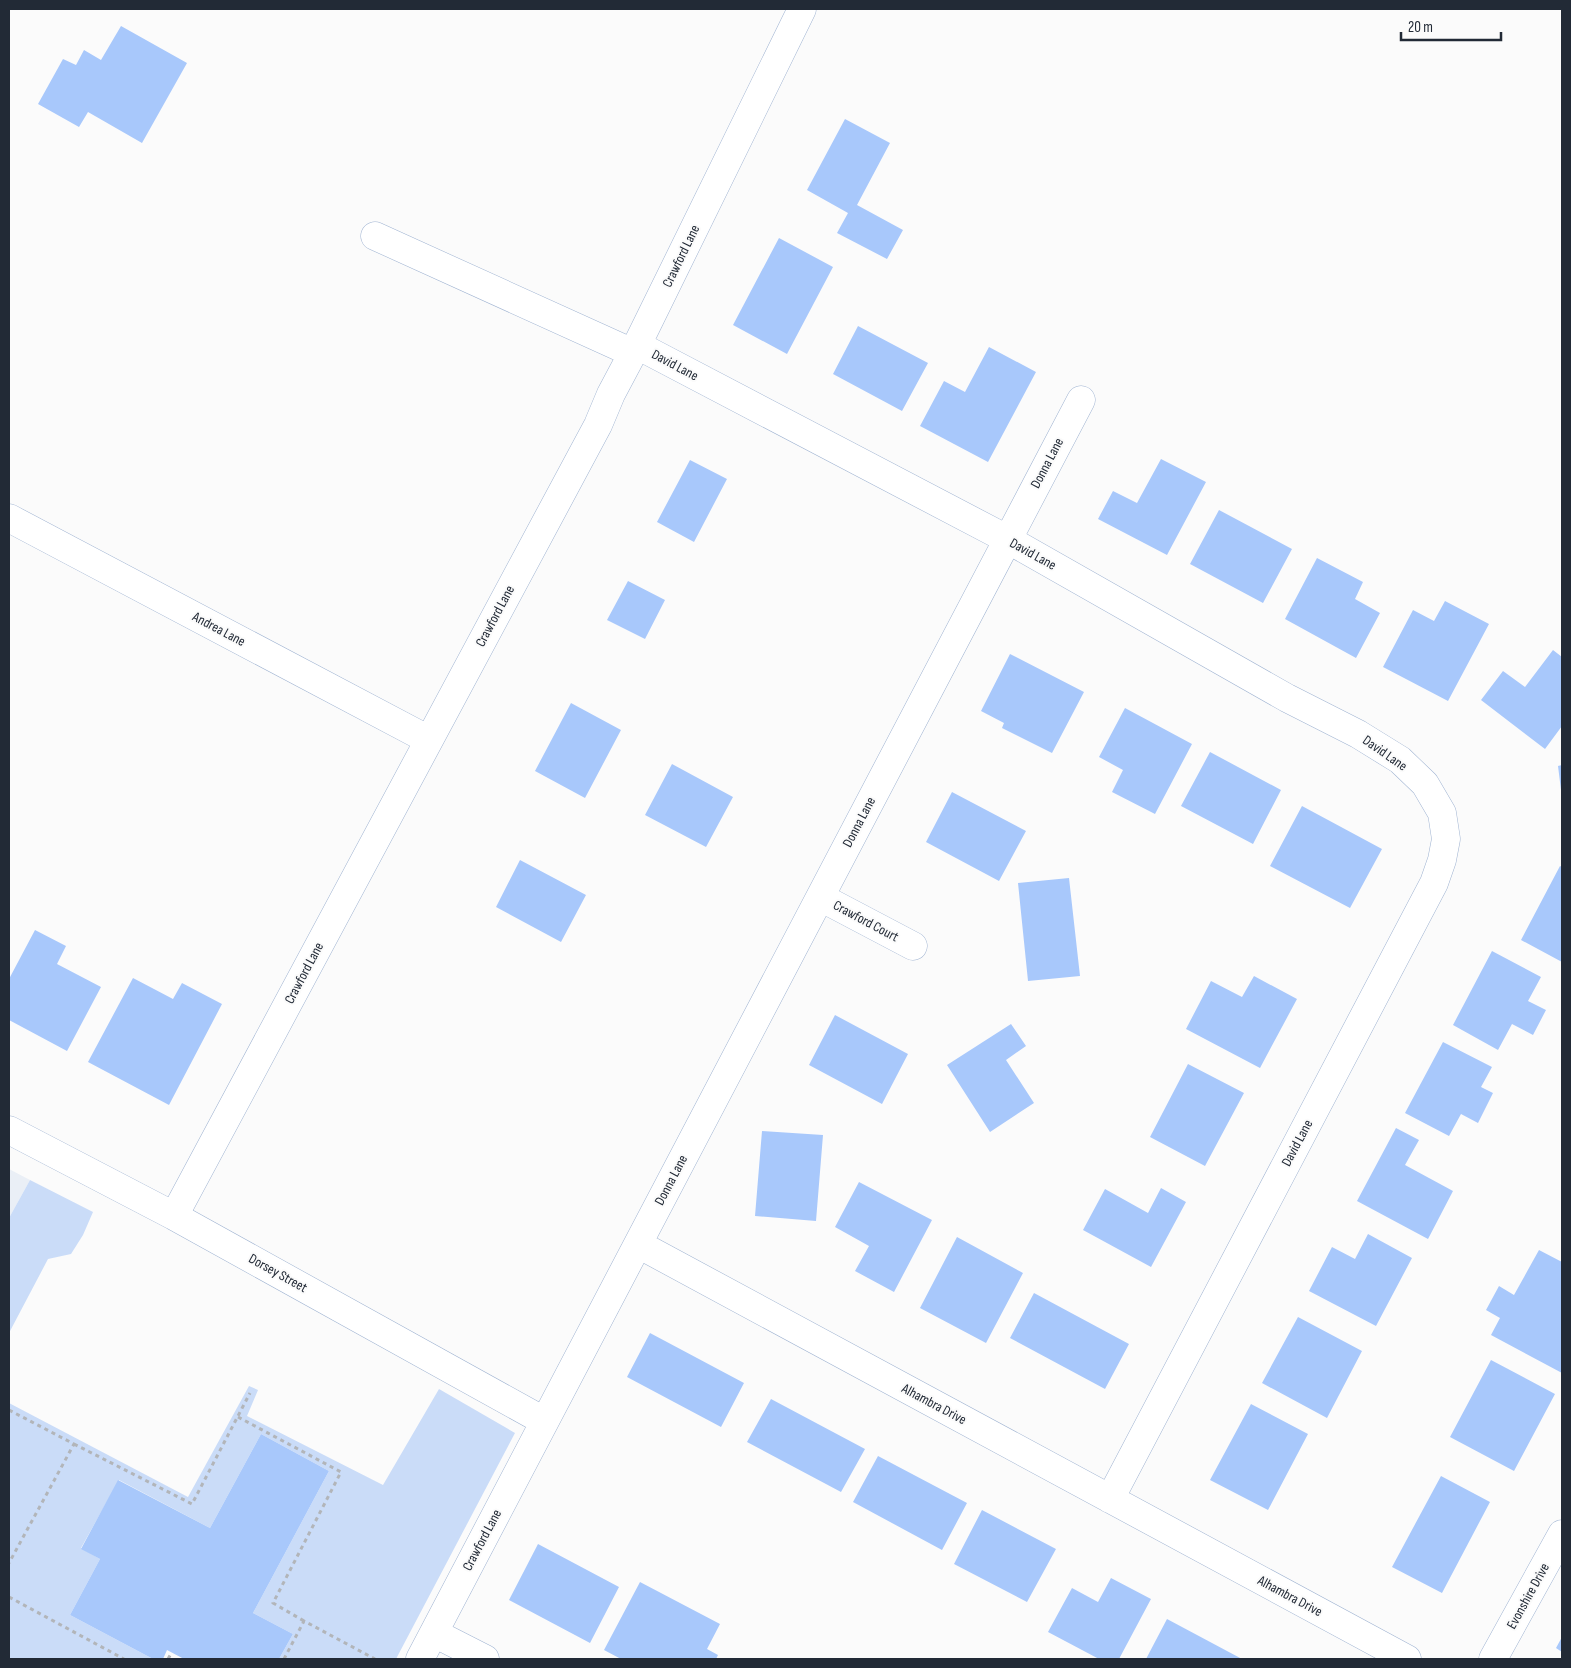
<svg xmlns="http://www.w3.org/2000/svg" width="1571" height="1668" viewBox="0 0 1571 1668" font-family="'Sofia Sans Condensed',sans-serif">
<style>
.built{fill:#eaeff6}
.green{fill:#cadcf8}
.building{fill:#a8c8fb}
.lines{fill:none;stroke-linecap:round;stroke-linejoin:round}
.minor-casing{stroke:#a0b4d2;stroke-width:29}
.path{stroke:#b2b5b9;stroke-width:3;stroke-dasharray:4 4;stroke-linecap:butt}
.minor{stroke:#fff;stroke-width:28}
.labels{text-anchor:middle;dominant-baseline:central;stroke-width:4;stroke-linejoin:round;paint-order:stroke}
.street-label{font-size:14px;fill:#222a36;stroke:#fbfbfb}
</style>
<rect width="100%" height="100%" fill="#fbfbfb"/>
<path class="built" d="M9 1169 30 1180 9 1218Z"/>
<path class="green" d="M30 1180 93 1212 83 1235 71 1254 48 1259 9 1333V1218Z
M249 1386 258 1390 247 1416 383 1485 439 1389 515 1433 396 1659H279L293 1634 253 1613 329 1471 261 1434 210 1528 119 1480 81 1548 100 1559 70 1615 153 1659H9V1403L188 1497Z"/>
<path class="building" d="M121 26 187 63 142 143 88 112 79 127 38 104 63 59 76 65 84 50 101 60Z
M845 119 890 143 857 205 903 230 887 259 837 233 848 213 807 190Z
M779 238 833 267 787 354 733 325Z
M858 326 928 363 902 411 833 374Z
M989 347 1036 372 988 462 920 426 944 381 965 392Z
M1161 459 1206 482 1167 555 1098 519 1113 491 1137 503Z
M690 460 727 479 694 542 657 522Z
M1219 510 1292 549 1263 603 1190 564Z
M1317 558 1363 582 1355 599 1380 613 1356 658 1285 619Z
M628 581 665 600 645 639 607 620Z
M1445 601 1489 624 1448 701 1383 667 1413 610 1434 621Z
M1553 650 1562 657V726L1545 749 1481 700 1503 671 1525 687Z
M1010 654 1084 692 1052 753 1002 728 1004 723 981 711Z
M571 703 621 730 585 798 535 771Z
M1125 708 1192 744 1155 814 1112 792 1123 770 1099 757Z
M1210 752 1281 790 1253 844 1181 806Z
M672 764 733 797 706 847 645 815Z
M1562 765V790H1561L1558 766Z
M952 792 1026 831 999 881 926 842Z
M1302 806 1382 849 1350 908 1270 866Z
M520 860 586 895 561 942 496 907Z
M1560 866 1562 867V962L1521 940Z
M1069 878 1080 976 1028 981 1018 883Z
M35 930 66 946 57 964 101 987 67 1051 9 1020V979Z
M1492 951 1541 977 1528 1001 1546 1010 1533 1035 1512 1024 1498 1050 1453 1025Z
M1254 976 1297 999 1260 1068 1186 1029 1211 981 1242 997Z
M133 978 173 999 182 983 222 1004 169 1105 88 1062Z
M835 1015 908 1054 882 1104 809 1065Z
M1011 1024 1026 1046 1006 1060 1034 1103 990 1132 947 1065Z
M1443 1042 1492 1067 1481 1087 1493 1093 1478 1123 1461 1114 1449 1136 1405 1113Z
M1188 1064 1244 1093 1205 1166 1150 1137Z
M1396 1128 1419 1140 1405 1165 1453 1191 1428 1239 1357 1201Z
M762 1131 823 1135 816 1221 755 1216Z
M859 1182 932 1220 894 1292 855 1271 869 1246 835 1227Z
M1161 1188 1186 1202 1151 1267 1083 1230 1105 1189 1148 1213Z
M1368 1234 1412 1258 1376 1326 1309 1291 1332 1247 1355 1259Z
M957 1237 1023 1273 986 1343 920 1308Z
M1539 1250 1562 1262V1373L1491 1335 1500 1318 1486 1310 1499 1286 1514 1295Z
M1034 1293 1129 1344 1105 1389 1010 1338Z
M1298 1317 1362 1351 1327 1418 1262 1383Z
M650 1333 744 1383 721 1427 627 1377Z
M1491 1360 1555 1394 1514 1471 1450 1437Z
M771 1399 865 1449 841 1492 747 1442Z
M1251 1404 1308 1434 1268 1510 1210 1480Z
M261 1434 329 1471 253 1613 293 1634 279 1659H184L167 1650 163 1659H153L70 1615 100 1559 81 1549 118 1480 210 1528Z
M878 1456 967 1503 942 1550 853 1502Z
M1441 1476 1490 1502 1442 1593 1392 1567Z
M982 1510 1056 1549 1027 1602 954 1564Z
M538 1544 619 1587 590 1643 509 1600Z
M1111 1578 1151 1599 1119 1659H1099L1048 1632 1072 1588 1098 1602Z
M640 1582 720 1624 707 1649 718 1655 716 1659H621L604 1650Z
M1167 1619 1242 1659H1146Z
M1562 1637V1652L1556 1648Z"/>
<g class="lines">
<g class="minor-casing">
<path id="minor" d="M375 236 633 353
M637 345 1007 539 1287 698 1358 734 1400 760 1425 784 1442 813 1446 839 1442 860 1434 883 1110 1499
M9 518 429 740
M820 897 913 946
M9 1130 174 1216 544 1421
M174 1216 598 425 611 394 637 345 802 9
M638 1244 1407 1659
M434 1633 485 1659
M420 1659 1081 400
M1493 1659 1562 1534"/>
</g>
<path class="path" d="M9 1410 74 1444 9 1563
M238 1417 341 1472 273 1603 304 1621
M74 1444 192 1504 250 1393
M9 1597 124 1659
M168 1659 172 1652
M284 1659 304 1621 375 1659"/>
<use href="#minor" class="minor"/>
</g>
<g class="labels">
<g class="street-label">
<text transform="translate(681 256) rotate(-64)">Crawford Lane</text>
<text transform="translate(675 365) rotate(28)">David Lane</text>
<text transform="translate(1047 463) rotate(-62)">Donna Lane</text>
<text transform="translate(1033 554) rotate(29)">David Lane</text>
<text transform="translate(495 616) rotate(-62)">Crawford Lane</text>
<text transform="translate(219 629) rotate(28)">Andrea Lane</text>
<text transform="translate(1385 753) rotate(35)">David Lane</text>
<text transform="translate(859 822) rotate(-62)">Donna Lane</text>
<text transform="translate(866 921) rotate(28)">Crawford Court</text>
<text transform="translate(304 973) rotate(-62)">Crawford Lane</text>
<text transform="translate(1297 1143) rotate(-62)">David Lane</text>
<text transform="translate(671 1180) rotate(-62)">Donna Lane</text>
<text transform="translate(278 1273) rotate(29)">Dorsey Street</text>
<text transform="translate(934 1404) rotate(28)">Alhambra Drive</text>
<text transform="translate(482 1540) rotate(-62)">Crawford Lane</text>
<text transform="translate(1290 1596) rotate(28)">Alhambra Drive</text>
<text transform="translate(1528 1596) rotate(-61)">Evonshire Drive</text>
</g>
</g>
<rect width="1571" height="1668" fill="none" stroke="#222a36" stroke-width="20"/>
<path d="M1401 32v8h100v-8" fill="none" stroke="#222a36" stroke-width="2.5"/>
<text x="1408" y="32" font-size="15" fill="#222a36" stroke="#fbfbfb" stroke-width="4" paint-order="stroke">20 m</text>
</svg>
